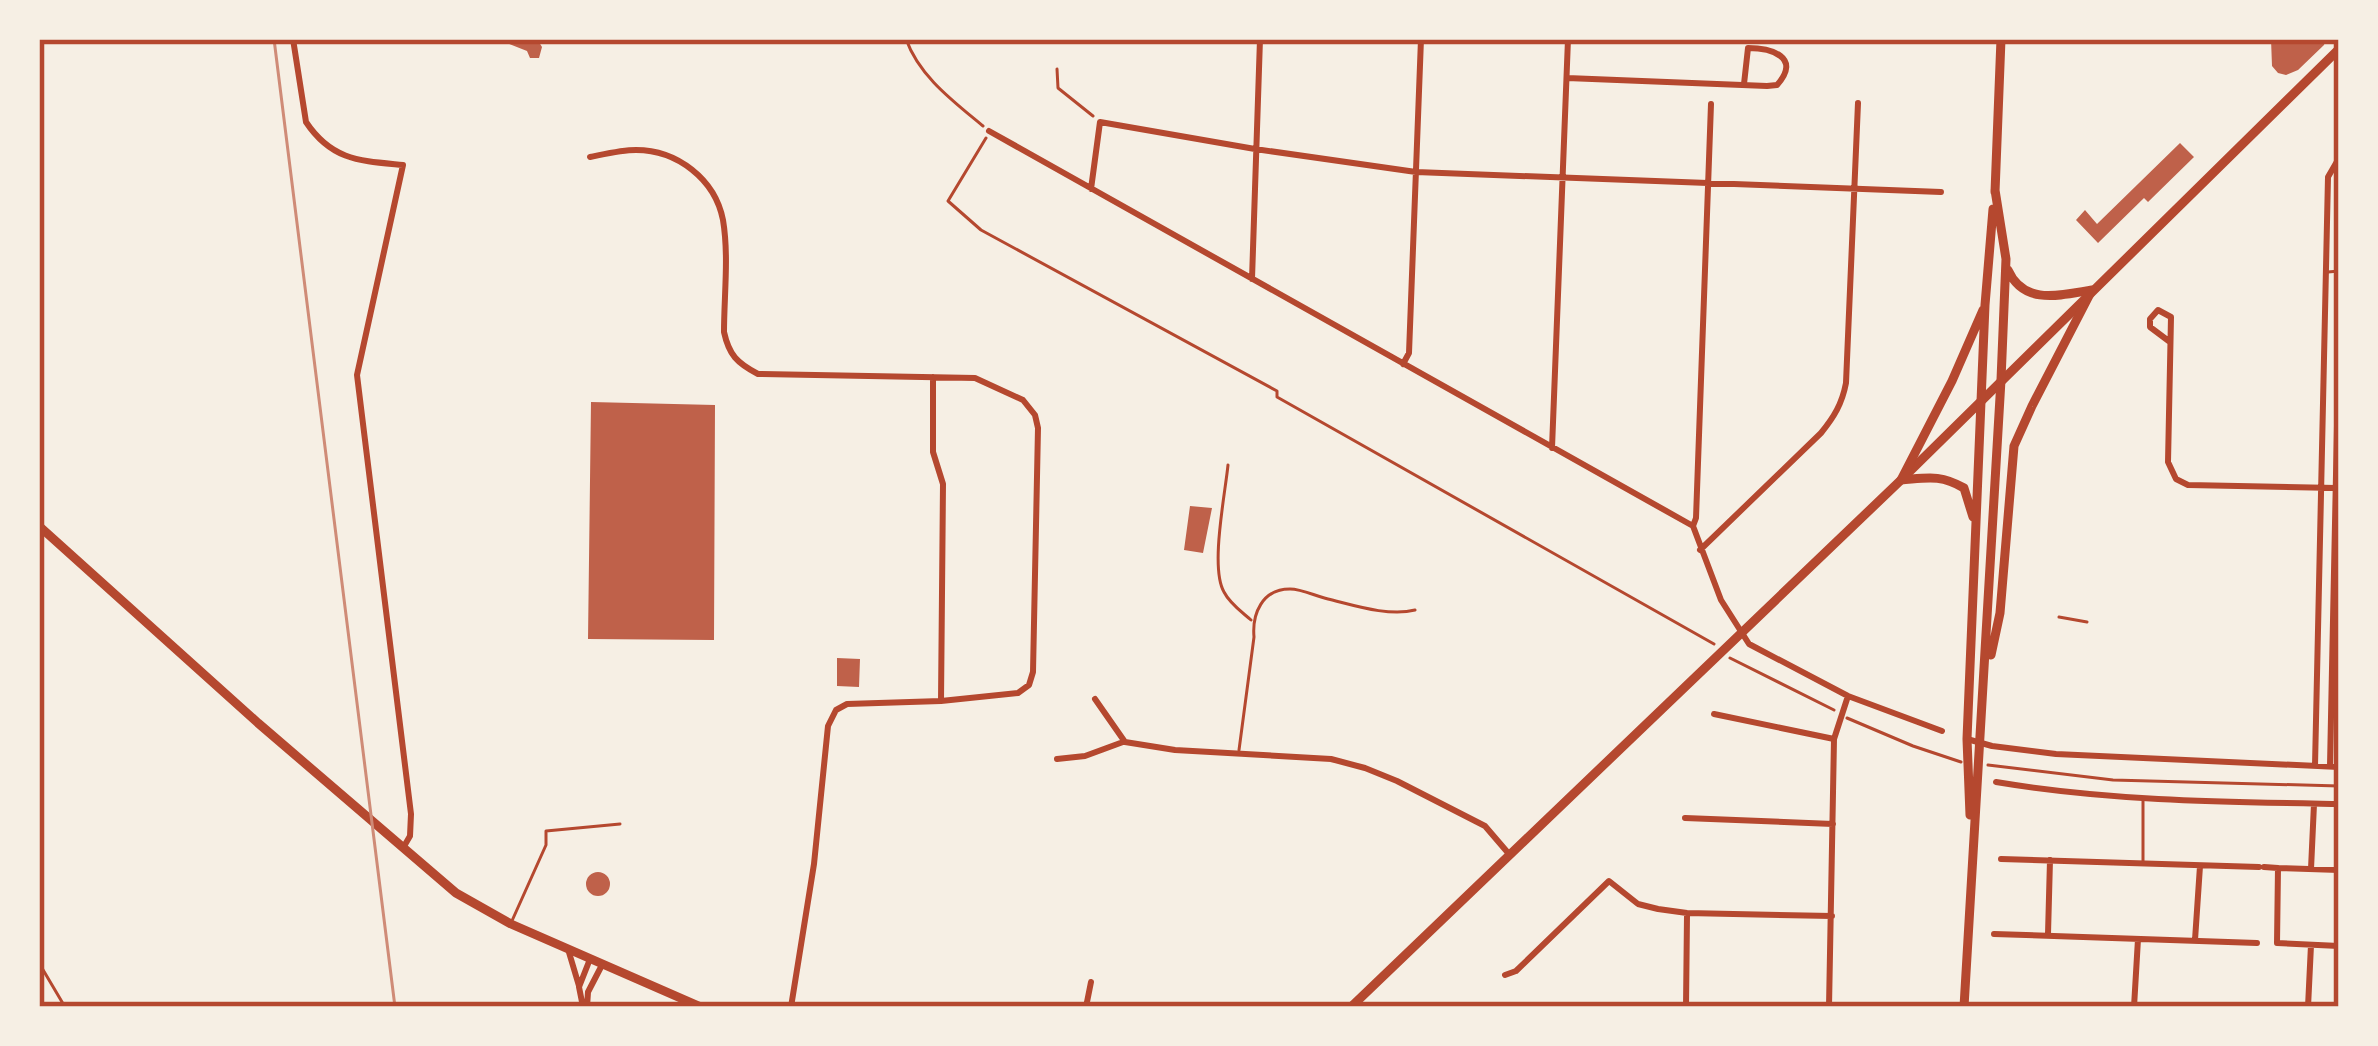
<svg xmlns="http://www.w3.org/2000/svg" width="2378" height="1046" viewBox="0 0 2378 1046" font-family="Raleway,sans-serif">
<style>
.building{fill:#bf614a}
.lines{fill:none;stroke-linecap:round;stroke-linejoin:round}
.path{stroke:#b5482f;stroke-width:3}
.service{stroke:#b5482f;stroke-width:3}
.minor{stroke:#b5482f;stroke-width:6}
.secondary{stroke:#b5482f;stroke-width:9}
.primary{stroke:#b5482f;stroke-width:9}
.rail{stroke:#cf8b77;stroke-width:3}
.neatline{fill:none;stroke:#b5482f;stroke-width:4.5}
</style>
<rect width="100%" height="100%" fill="#f6efe4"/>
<path class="building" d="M497 39H537L542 47 539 58H530L527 51Z
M2271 39H2326L2324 45 2298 70 2286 75 2278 73 2272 66Z
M2180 143 2194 157 2148 202 2144 198 2098 243 2076 220 2085 210 2097 224Z
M591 402 715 405 714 640 588 639Z
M1190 506 1212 508 1203 553 1184 550Z
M837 658 860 659 859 687 837 686Z
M586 884a12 12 0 1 1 24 0a12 12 0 1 1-24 0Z"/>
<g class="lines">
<path class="path" d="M906 39C919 76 953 101 983 126
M1057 69 1058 88 1093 116
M986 138 948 201 981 230 1277 391V397L1714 644
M2059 617 2087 622
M1730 658 1834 710
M1847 718 1913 746 1961 762
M1988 765 2113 780 2339 786
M39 963 65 1007"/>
<path class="service" d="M2328 272 2339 271
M1228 465C1225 495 1210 568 1224 592 1230 604 1242 612 1251 620
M1239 750 1254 637C1252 614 1262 589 1290 589 1302 589 1315 596 1328 599 1353 605 1389 617 1415 610
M2143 800V863
M511 923 546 845V831L620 824"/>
<path class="minor" d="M293 39 306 122C332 161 361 161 403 165L357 375 411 814 410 836 403 848
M1567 78 1767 86 1777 85C1802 57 1771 48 1748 48L1744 84
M989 131 1693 526 1721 600 1749 644 1848 696 1942 731
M590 157C605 154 621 150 636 150 677 150 715 179 723 220 729 256 724 296 724 332 729 355 737 363 758 374L975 378 1023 400 1035 415 1038 428 1033 672 1029 685 1018 693 941 701 847 704 836 710 828 726 814 864 791 1007
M1091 189 1100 122 1255 149 1416 172 1941 192
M1252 279 1260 39
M2170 342 2150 327V319L2158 310 2171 317 2168 462 2176 479 2188 485 2336 488
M1403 364 1409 353 1421 39
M933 377V452L943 484 941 701
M1552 448 1568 39
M1693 526 1696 518 1711 104
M1700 550 1821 433C1834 417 1842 404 1846 383L1858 103
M1095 699 1125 742 1175 750 1331 759 1365 768 1397 781 1485 826 1509 854
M1714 714 1834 739
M1967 739 1992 746 2056 754 2339 767
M1057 759 1085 756 1123 742
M2315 766 2328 177 2339 158
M2330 766 2339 329
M1996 782C2110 801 2224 802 2339 804
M1685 818 1833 824
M2001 859 2259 867
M2264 867 2278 868
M2311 869 2314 804
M2339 870 2278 868 2277 943 2339 946
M1994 934 2257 943
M2048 934 2050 860
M2195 940 2200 866
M568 949 579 986
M1505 975 1516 971 1609 881 1638 904 1658 909 1687 913 1832 916
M1964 1006 2014 1007
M583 1007 579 987 590 959
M587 1007 588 992 602 965
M1086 1007 1091 982
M1686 1007 1687 915
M1829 1007 1834 739 1848 696
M2134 1007 2138 939
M2308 1007 2311 945"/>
<path class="secondary" d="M39 526 258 723 456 893 511 924 701 1007
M1351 1007 1901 480 2339 49"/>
<path class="primary" d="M1995 192 2001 39
M2008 270C2024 306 2061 295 2092 290
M1901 480 1952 381 1983 310
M1901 480C1927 478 1940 474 1964 488L1973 517
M1991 655 2000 613 2014 446 2032 406 2092 290
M1970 815 1967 739 1985 305 1993 209
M1964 1007 2001 380 2006 259 1995 190"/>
<path class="rail" d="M274 39 395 1007"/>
</g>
<rect width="2378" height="1046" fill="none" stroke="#f6efe4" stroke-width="84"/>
<rect x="42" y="42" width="2294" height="962" class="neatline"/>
</svg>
